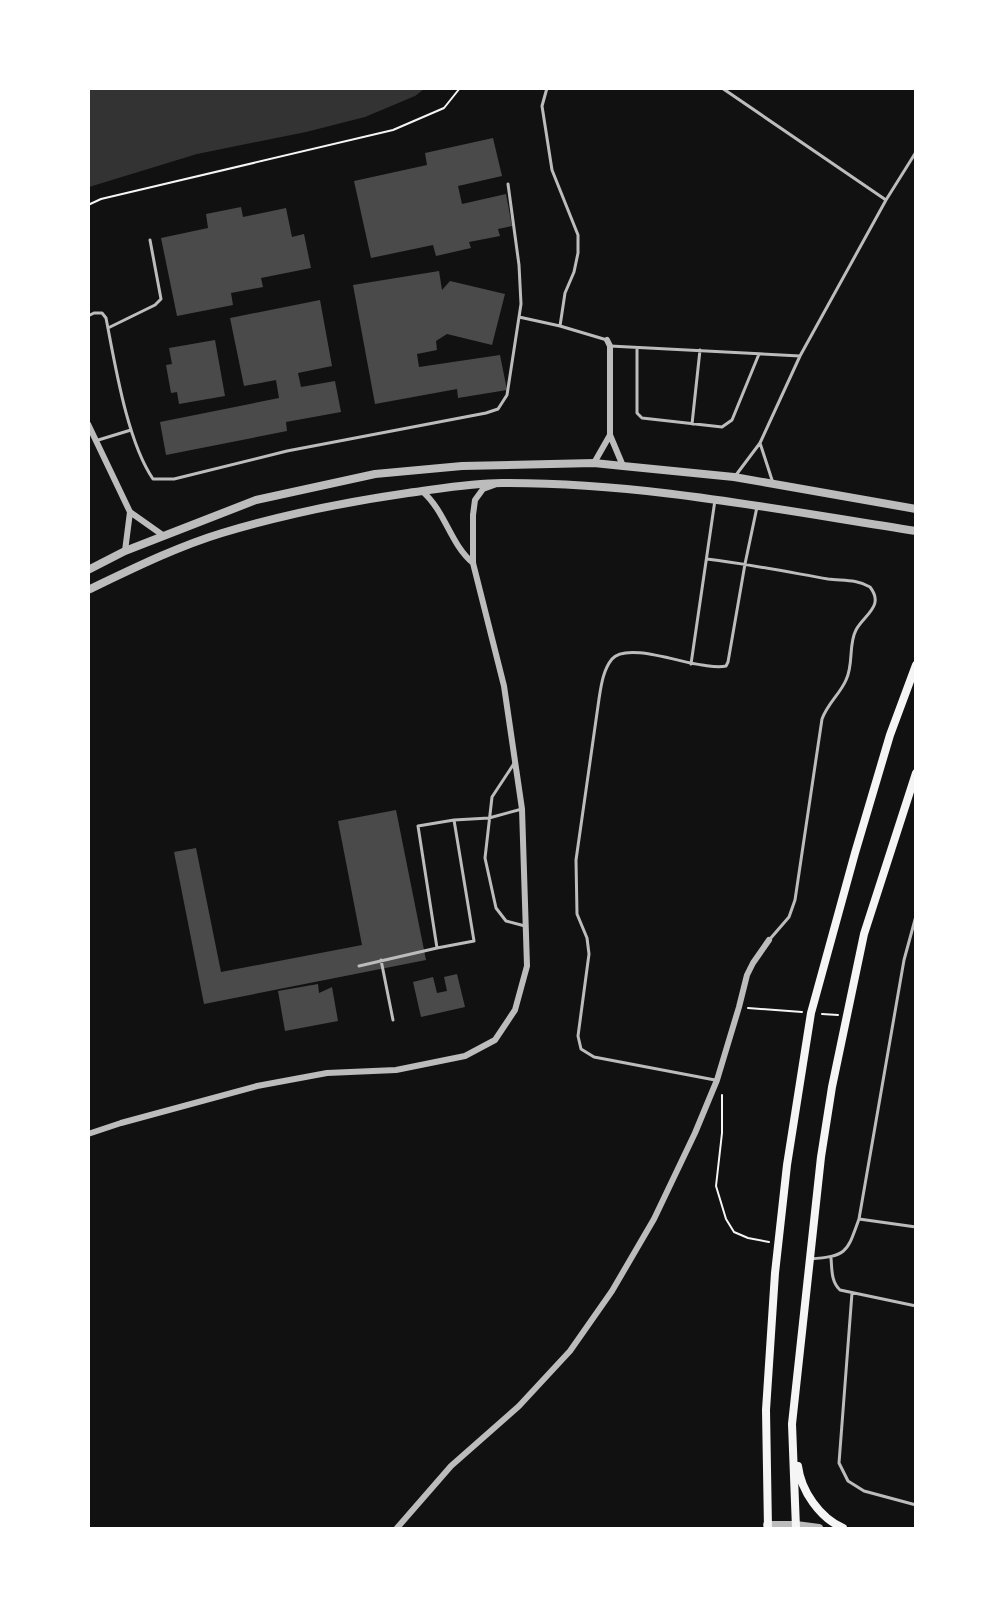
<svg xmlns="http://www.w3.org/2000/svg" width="1004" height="1617" viewBox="0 0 1004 1617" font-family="'Times New Roman',serif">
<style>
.water{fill:#333}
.building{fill:#4a4a4a}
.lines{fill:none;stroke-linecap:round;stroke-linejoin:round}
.path{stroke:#f5f5f5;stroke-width:2}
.service{stroke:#bcbcbc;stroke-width:3}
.minor{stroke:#bcbcbc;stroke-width:6}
.tertiary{stroke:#bcbcbc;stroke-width:8}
.secondary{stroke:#f5f5f5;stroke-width:8}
</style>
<rect width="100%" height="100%" fill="#111"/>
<path class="water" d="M89 88H424V89L415 96 365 117 306 132 197 154 89 187Z"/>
<path class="building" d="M493 138 502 176 458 186 462 204 506 194 512 226 498 229 500 236 469 242 471 248 436 256 433 245 371 258 354 181 427 165 425 153Z
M241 207 243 217 286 208 292 237 304 234 311 268 261 278 263 287 231 293 233 305 177 316 161 238 208 228 206 214Z
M439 271 442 290 450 281 505 294 492 345 447 334 436 341 437 350 417 354 419 367 500 355 507 390 458 398 457 389 375 404 353 285Z
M320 300 332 366 298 373 301 387 335 381 341 412 286 422 287 431 166 455 160 422 279 398 276 380 244 386 230 318Z
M215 340 225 396 179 404 177 392 171 393 166 365 172 364 169 348Z
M396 810 426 960 204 1004 174 852 196 848 221 972 362 945 338 821Z
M457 974 465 1007 421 1017 413 982 433 977 437 993 447 991 444 977Z
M318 984 319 993 332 987 338 1021 285 1031 278 991Z"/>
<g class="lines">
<path class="path" d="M88 205 101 199 393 130 444 108 460 88
M748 1008 802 1012
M822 1014 838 1015
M722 1095V1133L716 1186 726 1219 734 1232 748 1238 769 1242"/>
<path class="service" d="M547 88 542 106 552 170 578 235V253L574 272 565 293 560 326
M722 88 886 200
M88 316 94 313H102L106 318C115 364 127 441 153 479H174L287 451 486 413 498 409 507 395 521 304 519 265 508 184
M519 317 560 326 607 340
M108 328 155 305 161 299 150 240
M610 346 800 356
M637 348V413L642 418 722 427 732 420 759 354
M692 424 700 350
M95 441 131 430
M760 443 773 483
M736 475 760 443 800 356 886 200 916 152
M707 559C748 564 788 572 828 579 843 581 856 579 870 587 885 606 864 615 856 630 848 645 854 664 846 680 840 694 828 703 822 719L795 900 789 917 770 939
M691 664 715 500
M515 762 492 797 485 858 496 908 506 921 525 926
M454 820 474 941 437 948 418 826 454 820 489 818 522 809
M381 960 393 1020
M359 966 437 948
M715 1080 594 1057 581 1049 578 1036 589 954 587 938 577 914 576 860 599 699C601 686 603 670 612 659 626 642 681 663 702 665 710 666 718 668 726 666L728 662 745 564 757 507
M859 1219 916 1227
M831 1258C832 1269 831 1282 840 1290L916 1306
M810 1259C848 1256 847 1252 859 1219L904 960 916 916
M852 1293 839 1463 848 1481 864 1491 916 1505"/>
<path class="minor" d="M607 340 610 346V435L623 466
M88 424 130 512 164 536
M594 463 610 435
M422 491C446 512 450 544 473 563
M125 551 130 512
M88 1134 121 1123 257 1086 327 1073 396 1070 465 1056 495 1040 515 1010 527 966 522 809 504 686 473 563V515L475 500 483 489 494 485
M397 1528 451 1466 519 1406 570 1351 612 1291 654 1219 695 1133 717 1080 739 1007 747 975 753 963 769 940"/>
<path class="tertiary" d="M88 570 125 551 256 500 375 474 462 466 594 463 623 466 734 477 916 509
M88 590C132 569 176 547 222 533 282 515 345 502 408 493 439 489 470 483 502 483 641 482 779 510 916 531
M767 1525H796L819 1528"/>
<path class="secondary" d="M798 1466C801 1491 820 1518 843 1528
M768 1528 766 1410 775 1273 787 1165 811 1013 855 853 890 735 916 665
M796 1528 792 1424 821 1157 832 1087 864 934 916 773"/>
</g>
<rect width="1004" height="1617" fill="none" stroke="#ffffff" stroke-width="180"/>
</svg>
